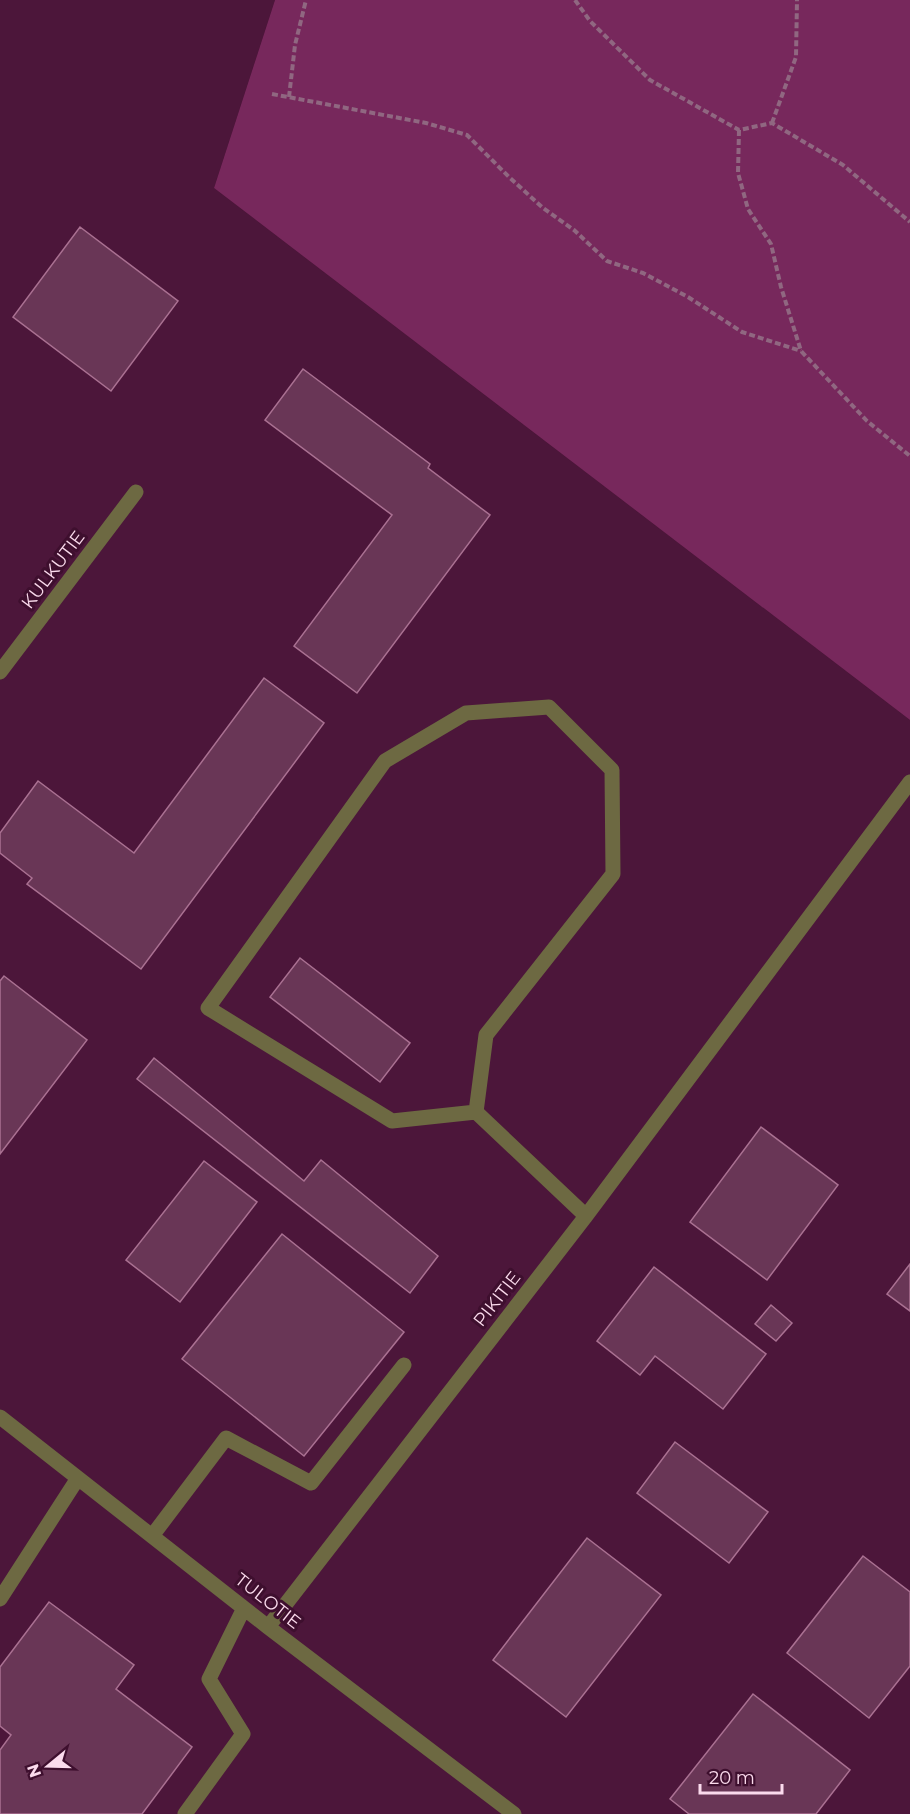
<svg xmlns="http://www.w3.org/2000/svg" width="910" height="1814" viewBox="0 0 910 1814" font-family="Montserrat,sans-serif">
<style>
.built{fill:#4c163a}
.green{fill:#77285c}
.building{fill:#693656;stroke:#aa7192;stroke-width:1.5}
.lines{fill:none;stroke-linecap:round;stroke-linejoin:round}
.path{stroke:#906781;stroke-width:4;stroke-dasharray:6 3;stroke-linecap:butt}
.minor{stroke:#6d6942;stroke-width:15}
.labels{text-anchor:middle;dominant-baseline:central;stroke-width:6;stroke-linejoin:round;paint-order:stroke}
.street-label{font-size:18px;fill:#fbdbed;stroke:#3e0f2e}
</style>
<rect width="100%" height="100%" fill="#3e0f2e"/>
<path class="built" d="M0 0H275L214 188 910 720V1814H0Z"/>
<path class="green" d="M275 0H910V720L214 188Z"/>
<path class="building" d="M80 227 178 301 111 391 13 317Z
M303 369 430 464 428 468 490 515 357 693 294 646 392 515 265 420Z
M264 678 324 723 141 969 27 884 32 878 0 853V833L38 781 134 853Z
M300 958 410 1043 380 1082 270 997Z
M4 976 87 1040 0 1154V981Z
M154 1058 304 1181 321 1160 438 1256 410 1293 137 1079Z
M761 1127 838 1185 767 1280 690 1222Z
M204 1161 257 1202 180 1302 126 1260Z
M282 1234 404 1332 304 1456 182 1359Z
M910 1264V1311L887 1294Z
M654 1267 766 1354 723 1409 655 1356 640 1375 597 1341Z
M771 1305 792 1323 776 1341 755 1324Z
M675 1442 768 1512 729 1563 637 1493Z
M587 1538 661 1595 566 1717 493 1660Z
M863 1556 910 1592V1666L869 1718 787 1653Z
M49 1602 134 1665 116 1689 192 1747 142 1814H0V1750L11 1735 0 1726V1667Z
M753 1694 850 1770 816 1814H689L670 1799Z"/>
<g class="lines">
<path class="path" d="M575 0 590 21 650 80 739 130 772 123 843 165 910 222
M272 94 426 123 467 135 509 177 543 208 574 230 607 261 643 273 688 297 742 332 801 351
M289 97 295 45 306 0
M772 123 796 57 797 0
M739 130 738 173 748 209 771 244 781 287 801 351 867 421 910 456"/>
<path class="minor" d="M0 672 136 492
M476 1112 392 1121 208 1008 385 761 466 713 549 707 612 770 613 874 486 1035 476 1112 586 1216
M0 1417 268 1627 514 1814
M152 1536 226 1438 311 1483 404 1365
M0 1599 78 1478
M268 1627 586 1216 910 782
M185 1814 243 1734 209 1679 244 1608"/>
</g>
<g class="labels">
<g class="street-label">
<text transform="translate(53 570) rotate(-53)">KULKUTIE</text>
<text transform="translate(497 1299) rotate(-52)">PIKITIE</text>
<text transform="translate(268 1601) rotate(38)">TULOTIE</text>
</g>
</g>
<g transform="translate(48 1766) rotate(251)" stroke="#3e0f2e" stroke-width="4.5" paint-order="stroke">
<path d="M0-4.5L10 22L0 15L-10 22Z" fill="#fbdbed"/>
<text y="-9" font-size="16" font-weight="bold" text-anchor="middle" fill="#fbdbed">N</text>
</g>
<path d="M700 1784v9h82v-9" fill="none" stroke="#fbdbed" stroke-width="3"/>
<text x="709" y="1784" font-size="18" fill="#fbdbed" stroke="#3e0f2e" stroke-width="4.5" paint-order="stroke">20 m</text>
</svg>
